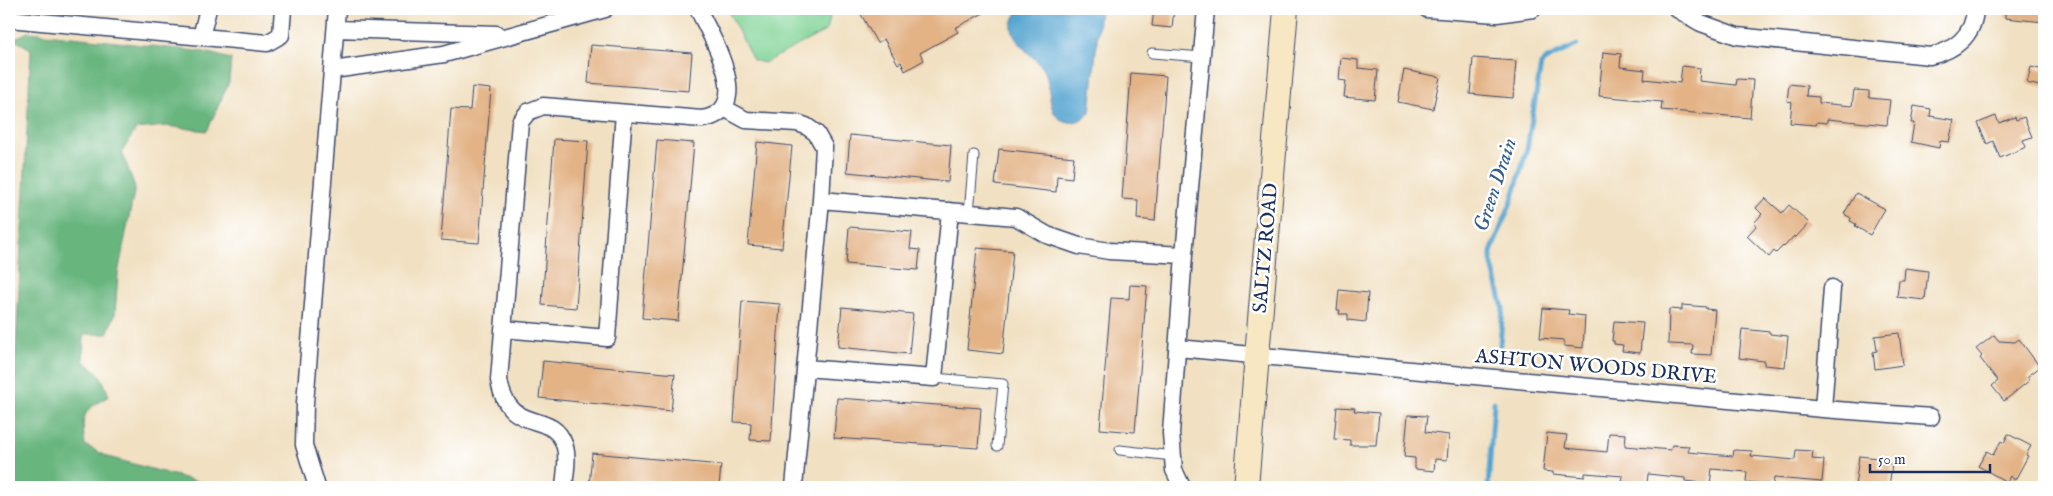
<svg xmlns="http://www.w3.org/2000/svg" width="2053" height="496" viewBox="0 0 2053 496" font-family="'IM FELL English',serif">
<style>
.green{fill:#7fd395;stroke:#4d817a}
.forest{fill:#67b57e;stroke:#41726e}
.water{fill:#56a5d0;stroke:#386a97}
.lines{fill:none;stroke-linecap:round;stroke-linejoin:round}
.stream{stroke:#56a5d0;stroke-width:5}
.building{fill:#e3b386}
.lane-casing{stroke:#3b4a6d;stroke-width:11}
.street-casing{stroke:#3b4a6d;stroke-width:19}
.secondary-casing{stroke:#3b4a6d;stroke-width:26}
.lane{stroke:#fff;stroke-width:9}
.street{stroke:#fff;stroke-width:16}
.secondary{stroke:#f7e8c3;stroke-width:24}
.labels{text-anchor:middle;dominant-baseline:central;stroke-width:5;stroke-linejoin:round;paint-order:stroke}
.street-label{font-size:20px;fill:#1b2f5e;stroke:#fff}
.water-label{font-size:21px;font-style:italic;fill:#335e8c;stroke:#fff}
</style>
<rect width="100%" height="100%" fill="#fff"/>
<filter id="ink" filterUnits="userSpaceOnUse"><feTurbulence type="fractalNoise" baseFrequency=".02" numOctaves="2"/><feDisplacementMap in="SourceGraphic" scale="10" xChannelSelector="R" yChannelSelector="G"/><feConvolveMatrix kernelMatrix="1 2 1 2 8 2 1 2 1" color-interpolation-filters="sRGB"/></filter>
<filter id="wash" filterUnits="userSpaceOnUse"><feTurbulence type="fractalNoise" baseFrequency=".0096" numOctaves="4" result="noise"/><feDisplacementMap in="SourceGraphic" scale="20" xChannelSelector="R" yChannelSelector="G"/><feGaussianBlur stdDeviation="1.12" result="paint"/><feColorMatrix in="noise" values="0 0 0 0 0 0 0 0 0 0 0 0 0 0 0 0 0 1.4 0 .05"/><feComposite in="paint" operator="in"/></filter>
<g filter="url(#wash)">
<rect width="100%" height="100%" fill="#f1e0c1"/>
<path class="green" d="M727 9H826L830 17 827 30 764 63 753 60Z"/>
<path class="forest" d="M28 32 205 52 231 59 229 82 207 131 166 126 136 129 122 152 135 187 118 274 115 314 107 334H84L83 361C100 373 102 376 109 396 82 411 81 415 85 445L108 457 217 487H9L31 49 13 39Z"/>
<path class="water" d="M1019 9H1100L1090 112C1084 118 1078 123 1069 122 1044 119 1053 87 1044 70 1036 56 1012 44 1012 27 1011 22 1016 14 1019 9Z"/>
<g class="lines">
<path class="stream" d="M1499 355 1503 308 1491 261V252L1513 197 1527 149 1541 64 1545 60 1577 45
M1488 487 1494 402"/>
</g>
<g id="blocks">
<path class="building" d="M858 9H991L955 28 958 32 920 53 924 60 905 71 901 62 898 64 884 39 877 43Z
M1154 9H1174L1172 28 1152 26Z
M2005 9H2044V22L2005 18Z
M591 45 692 53 689 91 588 83Z
M1603 52 1621 54 1620 67 1645 70 1644 79 1680 83 1682 66 1700 68 1699 81 1736 85 1737 79 1753 80 1750 118 1661 110 1662 102 1599 96Z
M1341 58 1358 60V68L1378 70 1375 100 1344 97 1346 81 1339 80Z
M1473 58 1516 61 1513 98 1470 94Z
M2031 67 2044 70V87L2027 83Z
M1404 70 1440 77 1433 109 1398 102Z
M1131 73 1166 76 1155 221 1137 219 1138 200 1122 199Z
M1789 84 1807 86 1806 96 1819 97V103L1852 106 1854 90 1869 91V98L1890 100 1887 125 1827 119V123L1817 122 1816 125 1790 123 1792 102 1787 101Z
M472 87 491 89 479 243 441 240 451 109 470 110Z
M1914 106 1931 109 1930 116 1954 120 1949 142 1940 141 1939 148 1911 142 1914 123H1911Z
M1996 116 1999 123 2015 117 2016 120 2024 117 2032 137 2023 140 2026 147 2000 158 1993 141 1987 144 1978 123Z
M850 135 951 145 948 182 847 172Z
M554 139 588 141 576 308 542 305Z
M657 140 694 143 678 321 642 318Z
M757 142 792 146 782 248 748 245Z
M999 149 1074 157 1072 178 1057 176 1056 192 995 185Z
M1856 193 1885 209 1870 235 1855 226 1856 224 1850 221 1851 218 1844 214Z
M1765 198 1782 213 1789 205 1809 223 1795 238 1794 236 1784 247 1783 246 1776 253 1774 251 1769 257 1747 236 1757 225 1754 223 1762 214 1756 208Z
M849 227 912 232 910 249 920 250 918 270 846 264Z
M977 248 1013 251 1003 354 967 350Z
M1905 268 1928 271 1925 300 1897 297 1899 280H1904Z
M1130 285 1147 286 1135 432 1100 429 1111 298 1129 299Z
M1339 290 1368 293 1366 322 1348 320V314H1339L1340 310H1337Z
M742 301 780 304 771 441 750 440 751 423 734 422Z
M1682 305 1706 307V309L1715 310 1711 355 1692 354 1693 345 1668 344 1669 309 1682 310Z
M842 307 913 314 909 354 838 347Z
M1543 308 1569 310 1568 314 1585 316 1583 348 1564 346V340L1540 338Z
M1614 321 1643 323 1640 353 1622 351 1623 345 1614 344V341H1612Z
M1742 329 1770 332V334L1788 336 1785 367 1764 365V361L1739 358Z
M1899 333 1903 365 1875 369 1873 352 1877 351 1875 336Z
M1994 335 1999 341 2015 342 2019 339 2040 367 2027 377 2030 380 2004 401 1992 386 1998 381 1980 358 1982 356 1976 349Z
M543 361 675 374 671 411 539 398Z
M837 398 981 408 978 448 834 438Z
M1337 407 1355 408 1354 411 1379 413 1376 445H1350V440L1334 439Z
M1408 415 1427 416 1425 432 1449 435 1447 460 1435 459 1434 471 1415 469V458L1404 457Z
M1547 433 1567 435 1565 448 1607 452 1609 433 1626 434 1625 446 1671 450 1672 445 1689 446 1688 452 1733 456 1734 450 1752 451 1751 456 1795 460 1796 450 1813 451 1812 459 1824 460 1822 482 1774 478 1773 485 1746 482 1747 472 1712 469 1710 484 1685 481V478L1648 474 1647 484 1622 482 1623 476 1585 473V477L1553 474V472L1543 471Z
M2008 434 2031 446 2026 455 2028 456 2015 480 2010 476 2007 482 1978 466 1987 451 1993 455 2001 441 2004 443Z
M592 453 721 465 719 487H589Z
M1859 456 1877 458V462L1892 464 1889 487H1855Z"/>
</g>
</g>
<g filter="url(#ink)">
<use href="#blocks" fill-opacity="0" stroke="#3b4a6d" stroke-width="1"/>
<g class="lines">
<g class="lane-casing">
<path id="lane" d="M1152 53 1202 57
M969 213 974 155
M934 378 1003 384 997 446
M1120 450 1173 456"/>
</g>
<g class="street-casing">
<path id="street" d="M1427 9 1497 14 1533 9
M1677 9 1701 23 1737 36 1930 56C1954 51 1974 36 1975 9
M9 19 267 43 281 35 283 9
M336 29 497 34
M201 37 208 9
M333 70 444 54 605 9
M724 108 746 120 797 123 806 126 816 133 824 147 821 200 794 487
M821 200 1016 217 1047 235 1079 246 1109 251 1184 255
M503 329 607 338 624 113
M1178 348 1823 409 1931 417
M805 368 934 378 950 211
M1823 409 1832 288
M317 487 304 445 305 403 337 9
M564 487C565 474 569 457 564 444 552 409 508 436 499 380L520 122 528 112 543 106 702 119C757 111 711 36 698 9
M1182 487 1174 470 1171 433 1184 255 1206 9"/>
</g>
<g class="secondary-casing">
<path id="secondary" d="M1246 487 1286 9"/>
</g>
<use href="#lane" class="lane"/>
<use href="#street" class="street"/>
<use href="#secondary" class="secondary"/>
</g>
</g>
<g class="labels">
<g class="street-label">
<text transform="translate(1266 248) rotate(-85)">SALTZ ROAD</text>
<text transform="translate(1596 367) rotate(5)">ASHTON WOODS DRIVE</text>
</g>
<g class="water-label">
<text transform="translate(1496 185) rotate(-72)">Green Drain</text>
</g>
</g>
<rect width="2053" height="496" fill="none" stroke="#fff" stroke-width="30"/>
<path d="M1870 464v8h120v-8" fill="none" stroke="#1b2f5e" stroke-width="2.5"/>
<text x="1878" y="464" font-size="15" fill="#1b2f5e" stroke="#ffffff" stroke-width="4" paint-order="stroke">50 m</text>
</svg>
